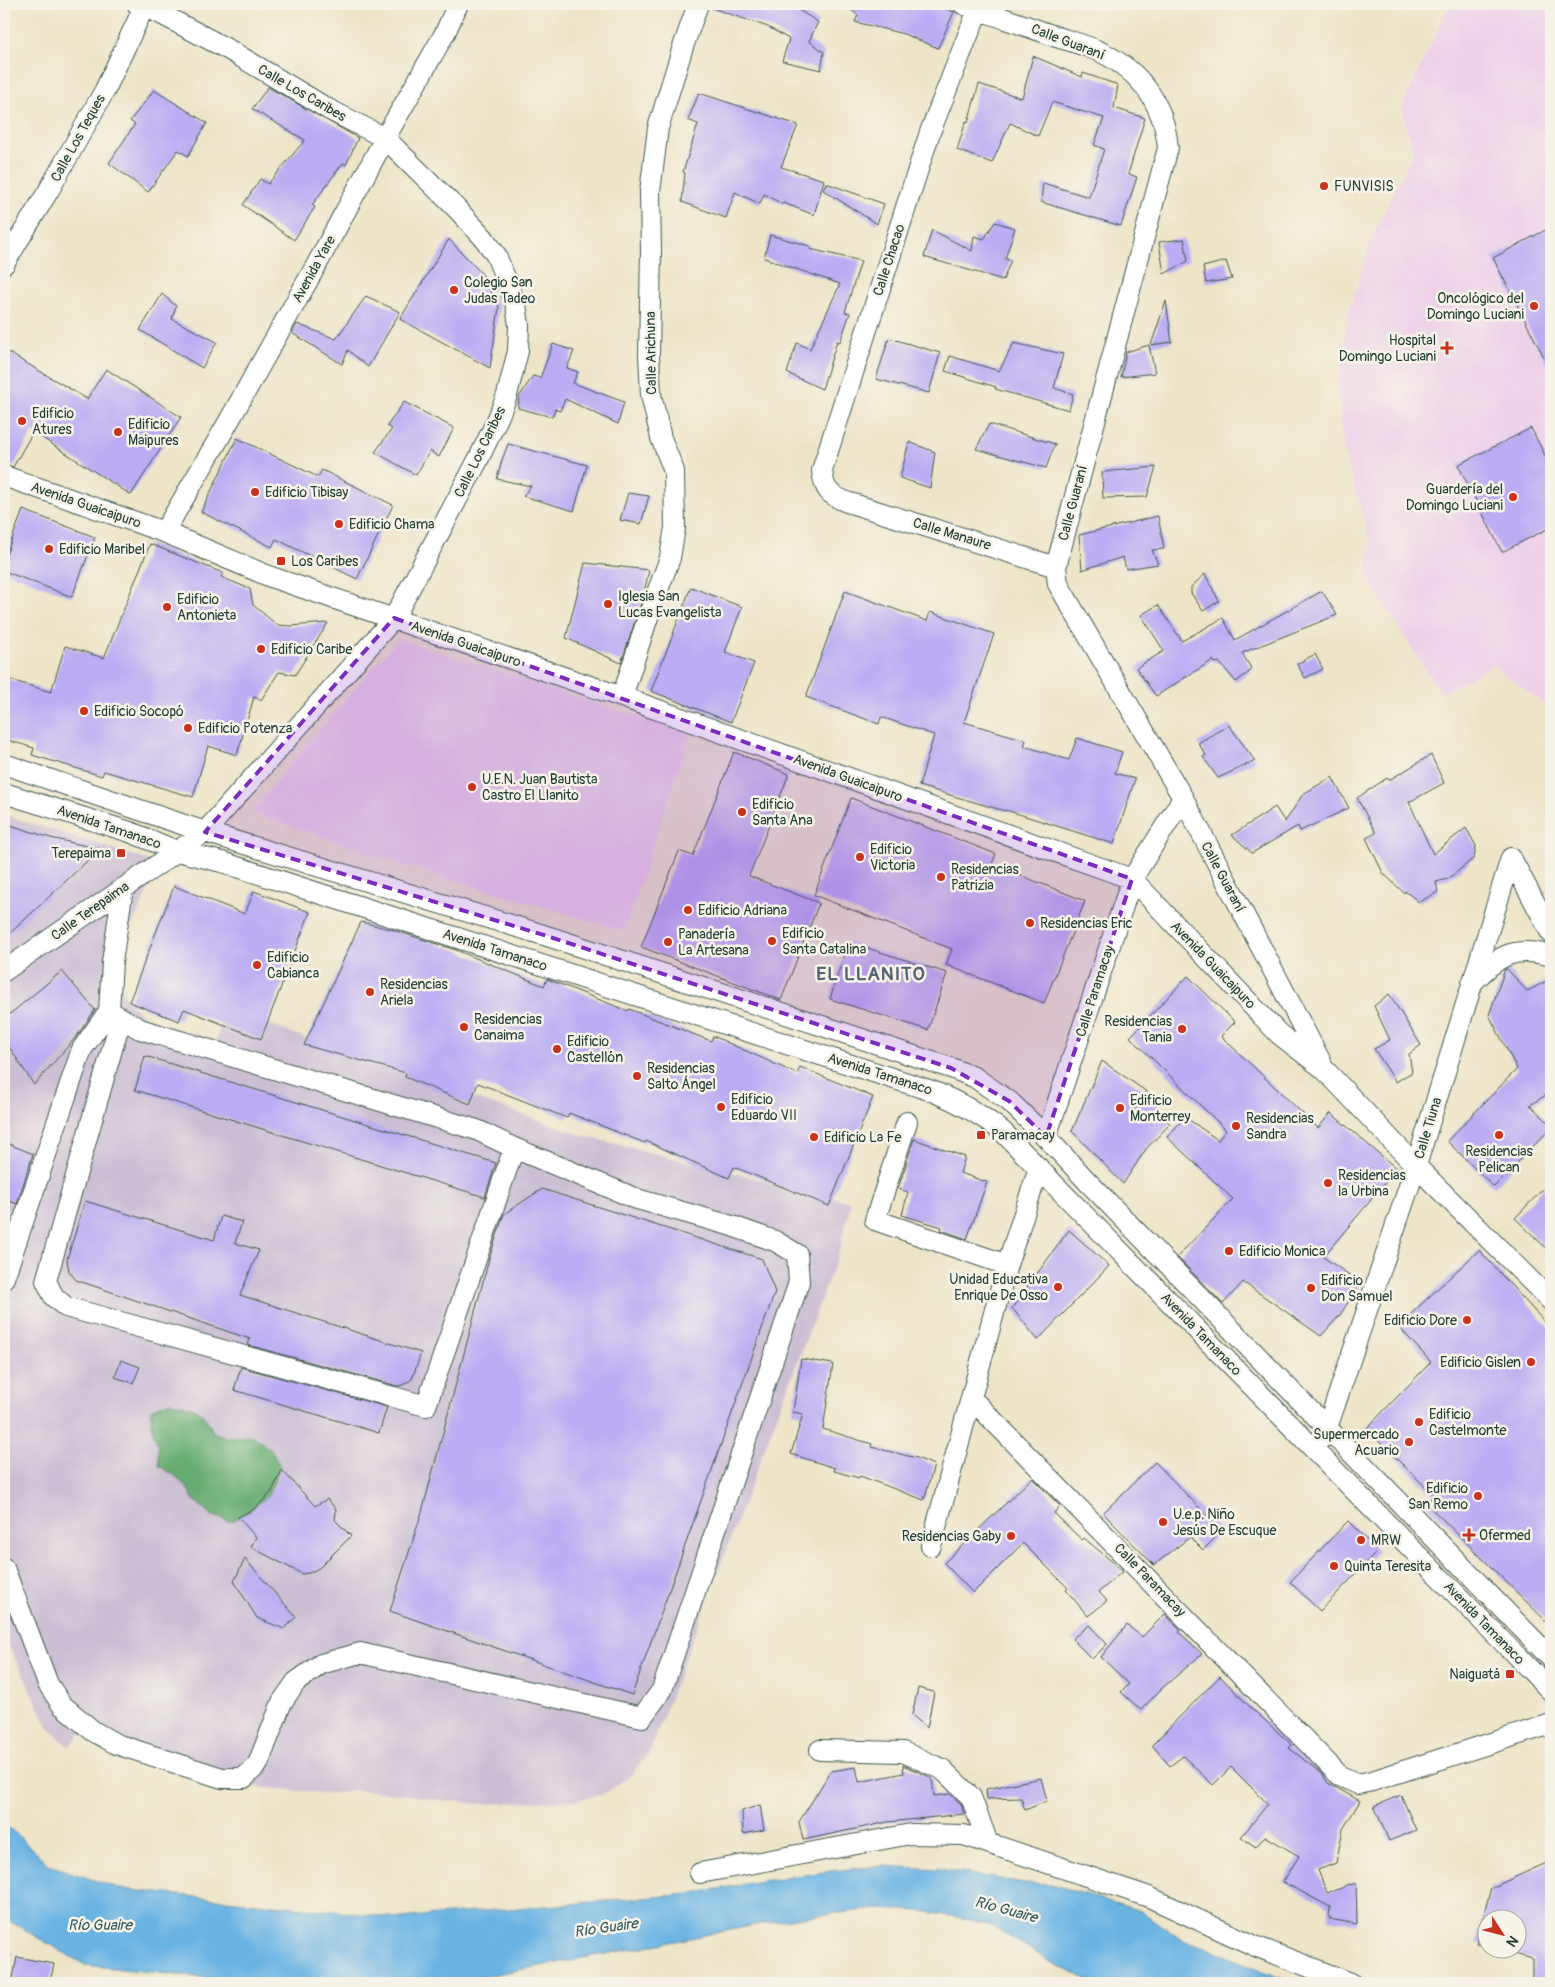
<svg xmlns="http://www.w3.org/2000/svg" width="1555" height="1987" viewBox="0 0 1555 1987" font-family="Pangolin,sans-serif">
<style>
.built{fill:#edd1e9}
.industrial{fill:#ccbfd4}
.forest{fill:#66ac72;stroke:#427453}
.water{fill:#6bb4e3;stroke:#45788c}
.building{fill:#bbacf3}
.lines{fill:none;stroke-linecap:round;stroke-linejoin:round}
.street-casing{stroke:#3e564a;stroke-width:22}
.street{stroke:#fff;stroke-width:20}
.marked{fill:#7b2cbf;fill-opacity:0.2;stroke:#7b2cbf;stroke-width:4;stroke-dasharray:10 6;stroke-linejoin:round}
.poi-dot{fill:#c8321e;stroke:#f7f3e8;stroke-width:2}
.labels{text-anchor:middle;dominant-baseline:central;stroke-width:5;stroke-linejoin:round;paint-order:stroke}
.street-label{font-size:14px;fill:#1f3d34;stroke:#f7f3e8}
.poi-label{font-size:14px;fill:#1f3d34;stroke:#f7f3e8;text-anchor:start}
.water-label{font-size:15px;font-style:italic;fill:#325b60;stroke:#f7f3e8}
.district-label{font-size:19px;font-weight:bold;letter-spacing:1px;fill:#566477;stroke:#f7f3e8}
</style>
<rect width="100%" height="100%" fill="#f7f3e8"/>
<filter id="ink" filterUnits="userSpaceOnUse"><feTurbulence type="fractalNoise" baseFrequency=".02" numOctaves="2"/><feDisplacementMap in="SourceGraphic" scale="10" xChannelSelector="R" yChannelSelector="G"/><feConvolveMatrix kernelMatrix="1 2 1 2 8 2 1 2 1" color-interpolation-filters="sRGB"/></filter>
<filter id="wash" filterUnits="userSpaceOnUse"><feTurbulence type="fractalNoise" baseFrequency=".0096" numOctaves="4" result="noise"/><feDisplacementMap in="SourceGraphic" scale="20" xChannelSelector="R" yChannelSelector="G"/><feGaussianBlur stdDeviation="1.12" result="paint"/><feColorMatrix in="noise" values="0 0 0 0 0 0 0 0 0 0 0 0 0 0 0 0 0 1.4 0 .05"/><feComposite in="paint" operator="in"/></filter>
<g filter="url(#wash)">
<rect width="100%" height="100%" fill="#eee5c9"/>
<path class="built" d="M1450 4H1551V709L1493 665 1441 694 1366 576 1372 548 1343 448 1338 386 1349 311 1374 233 1413 153 1402 107Z
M398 639 690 734 624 931 407 866 252 813 293 761Z"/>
<path class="industrial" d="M4 815 160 864 123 946 118 984 131 1005 150 1021 216 1041 226 1007 327 1047 584 1136 851 1202 839 1252 650 1751 631 1775 602 1795 576 1800 482 1804 440 1800 395 1793 352 1790 333 1794 249 1786 84 1730 69 1747 49 1728 9 1646 4 1630Z
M4 1949 13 1951 8 1982 4 1981Z"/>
<path class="forest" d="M169 1402C193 1405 203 1409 213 1432L226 1437 254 1436 273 1452 280 1467 268 1496 246 1513 234 1520 228 1521 211 1515 194 1500 187 1488 174 1475 159 1466 158 1446 151 1425 152 1408Z"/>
<path class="water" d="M4 1825 12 1830 49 1865 121 1889 399 1918 691 1894 761 1881 831 1871 881 1866 940 1869 1024 1883 1051 1884 1141 1911 1182 1940 1206 1947 1272 1975 1294 1982 1320 1983H1095L1052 1963 993 1926 958 1917 920 1911 877 1909 801 1917 749 1926 681 1940 448 1983H254L85 1965 4 1918Z"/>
<g id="blocks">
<path class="building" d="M710 4H789L818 22 809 41 824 52 821 70 782 61 789 39 768 27 709 7Z
M843 4H934L954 12 938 48 904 34 855 22 858 15Z
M1033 56 1082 77 1083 73 1118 85 1114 108 1145 118 1128 174 1137 177 1121 226 1041 202 1043 183 1089 197 1104 149 1094 145 1104 118 1052 102 1038 136 1010 123 992 163 957 150 966 121 968 122 979 84 1022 98Z
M268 87 358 138 346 165 343 163 312 205 315 207 294 240 243 205 260 179 268 184 305 140 252 109Z
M154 90 207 123 188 156 178 150 148 192 109 163 135 124 130 121Z
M699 93 798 125 781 167 824 180 814 215 784 203 782 204 764 194 760 204 735 192 726 218 682 202 685 173 683 172 698 124 688 120Z
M826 183 884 204 877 224 823 190Z
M995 222 1015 228 1005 259 1011 260 1003 280 924 257 932 230 972 251 974 236 984 239Z
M1551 227V371L1493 258Z
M770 235 810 246V249L861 261 845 312 850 313 840 342 837 341 822 389 787 373 797 343 810 349 840 284 764 258Z
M449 239 481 273 499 307 490 368 400 319Z
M1184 239 1188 261 1164 274 1159 242Z
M1226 261 1232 279 1206 283 1203 267Z
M162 294 176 306 172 319 217 342 202 368 140 330Z
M366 296 400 312 368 367 348 350 342 364 292 333 297 324 336 339Z
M1166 301 1172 342 1151 345Z
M889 338 940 353 929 393 876 379Z
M1014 343 1063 354 1054 388 1073 394 1069 410 995 389 996 387 945 371 950 356 999 371Z
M553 344 574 351 567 368 578 372 573 383 624 402 618 424 565 399 560 411 555 409 552 417 518 408 519 397 533 376 540 378Z
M1149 345 1155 373 1121 377 1126 352Z
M4 350 87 399 106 369 181 417 131 495 33 432 13 467 4 464Z
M404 402 454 428 439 457 430 451 416 475 375 452 392 429 387 426Z
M989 424 1055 444 1046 468 976 449Z
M1531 428 1551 467V527L1502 552 1458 465Z
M237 438 318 477 322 470 393 505 357 579 276 539 272 547 201 512Z
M909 442 935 452 930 488 900 478Z
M508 444 587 465 574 511 523 496 531 486 497 479 502 460Z
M1156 467 1147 497 1103 498 1102 472Z
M628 493 649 496 641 524 620 520Z
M23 510 95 537 72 597 4 571V560Z
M1158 516 1164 549 1152 550 1158 564 1126 569 1123 557 1082 570 1079 535Z
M150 544 223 573 221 577 250 589 253 605 277 625 290 626 328 623 295 675 279 672 261 700 254 697 237 755 208 746 193 797 104 771 102 776 32 755 34 748 4 739V678L51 692 65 646 104 658Z
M585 563 649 570 643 597 621 663 566 638Z
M1205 574 1219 601 1203 611 1191 593V587Z
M691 587 742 607 725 652 754 663 731 722 651 691Z
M845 591 927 621 930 612 994 634 964 722 1026 740 1024 746 1069 760 1077 738 1122 752 1115 773 1135 779 1114 844 1006 810 1005 811 919 786 934 735 881 717 879 724 806 697Z
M1322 591 1337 615 1242 653 1252 670 1236 682 1219 662 1215 663 1213 660 1156 696 1136 668 1164 651 1141 615 1158 605 1182 641 1223 618 1235 640Z
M1315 654 1323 669 1305 678 1297 664Z
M1229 725 1255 761 1218 778 1203 757 1206 755 1198 743Z
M734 752 789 774 749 876 819 903 781 1000 641 947 679 851 693 856Z
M1431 755 1444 783 1409 802 1433 854 1466 828 1476 846 1474 858 1448 879 1436 882 1438 892 1419 902 1405 891 1404 893 1383 873 1366 838 1376 833 1357 798 1387 778 1389 780Z
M1332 777 1349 808 1300 831 1298 826 1252 853 1232 835 1275 807 1285 822 1303 794Z
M851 798 996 854 992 864 1085 901 1044 1003 946 965 952 949 814 895Z
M4 823 51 838 100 849 4 939Z
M174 886 245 914 254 891 310 912 261 1039 184 1009 179 1021 129 1002Z
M361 922 390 929 456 950 544 986 547 979 628 1011 629 1009 711 1041 713 1036 797 1074 800 1067 873 1097 829 1206 734 1167 729 1178 646 1141 645 1143 569 1113 567 1118 478 1083 470 1104 405 1077 406 1073 304 1045Z
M848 942 947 973 928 1030 830 999Z
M1505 969H1507L1527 991 1551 979V1092L1530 1105 1551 1125V1128L1494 1187 1447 1141 1517 1069 1489 1015Z
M62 971 95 1010 76 1037 34 1085 4 1039V1019Z
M1188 976 1235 1022 1221 1036 1318 1128 1331 1113 1397 1169 1323 1257 1361 1283 1340 1315 1321 1336 1243 1282 1223 1304 1177 1257 1233 1199 1167 1137 1185 1117 1218 1140 1226 1130 1130 1037Z
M1389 994 1421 1045 1409 1054 1412 1072 1396 1082 1374 1049 1390 1040 1374 1006Z
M145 1056 496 1163 485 1197 135 1090Z
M1102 1061 1147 1092 1170 1124 1146 1149 1123 1184 1072 1131Z
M914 1139 965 1157 960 1173 987 1182 967 1239 941 1230 942 1227 902 1215 908 1192 898 1189Z
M4 1142 33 1154 17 1204 4 1199Z
M1551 1181V1253L1515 1218Z
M542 1189 762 1259 775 1292 632 1695 390 1611 422 1512 489 1259 504 1214Z
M85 1201 214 1240 221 1216 242 1222 235 1243 259 1250 240 1295 421 1353 412 1379 403 1385 397 1386 248 1345 250 1339 76 1280 69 1271 67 1259Z
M1069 1230 1109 1266 1038 1340 1012 1308Z
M1479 1250 1551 1329V1626L1426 1503 1434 1495 1366 1429 1431 1362 1398 1326Z
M801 1359 833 1364 823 1429 872 1444 871 1447 917 1458 934 1465 924 1500 860 1476 859 1478 834 1471 835 1468 791 1454 803 1414 793 1412Z
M121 1360 140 1367 133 1383 115 1377Z
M241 1367 387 1407 379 1433 234 1390Z
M1155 1462 1222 1531 1203 1550 1190 1537 1154 1565 1103 1513Z
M282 1470 315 1506 327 1499 336 1509 335 1520 351 1536 319 1568 309 1573 302 1574 251 1547 256 1537 238 1517 254 1509 271 1493Z
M1032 1478 1060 1506 1054 1513 1082 1540 1084 1538 1123 1571 1099 1592 1107 1601 1088 1616 1066 1590 1068 1588 1023 1543 973 1593 944 1563Z
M1348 1521 1378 1551 1320 1611 1290 1582Z
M245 1559 296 1617 284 1629 257 1618 234 1581Z
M1165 1614 1181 1630 1179 1632 1202 1654 1160 1690 1141 1710 1121 1692 1129 1684 1101 1657 1127 1625 1142 1637Z
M1089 1625 1107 1644 1092 1659 1072 1639Z
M1220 1676 1249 1706 1292 1745 1289 1748 1322 1774 1328 1783 1360 1801 1343 1829 1336 1863 1318 1870 1327 1893 1356 1883 1357 1924 1329 1919 1330 1907 1283 1882 1299 1856 1265 1836 1256 1847 1241 1837 1268 1804 1231 1767 1213 1785 1183 1756 1170 1766 1152 1745Z
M918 1688 934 1692 927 1728 912 1715Z
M903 1765 932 1778 934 1796 950 1794 961 1804 964 1814 888 1822 803 1840 799 1822 831 1771 856 1767 859 1782 904 1773Z
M1041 1778 1047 1801 1025 1810 1021 1798 987 1799 986 1789Z
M1401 1795 1416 1830 1389 1841 1374 1806Z
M760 1805 764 1830 743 1834 742 1811Z
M1551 1861V1983H1533V1959L1498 1950H1518V1920H1488V1946L1476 1943 1491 1888Z
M17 1957 54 1964 50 1983H12Z"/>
</g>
</g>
<g filter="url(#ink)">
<use href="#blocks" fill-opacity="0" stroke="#3e564a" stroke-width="1"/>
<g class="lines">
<g class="street-casing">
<path id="street" d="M963 4C993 15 1024 25 1054 36 1069 41 1086 45 1101 52 1141 72 1164 104 1168 148L1056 567 1058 584 1183 798 1321 1062
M978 10 930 132 822 470C824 490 829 495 847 502L1056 567
M4 264 49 190 105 90 144 7
M4 476 164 532 271 577 622 697 1132 879 1279 1034 1324 1069 1416 1166 1551 1301
M164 532 225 428 317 264 385 138 445 33 458 4
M622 697 649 614 670 558 675 528 674 471 661 438 651 395 649 355 651 251 650 192 658 128 682 50 698 4
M4 764 205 832 547 936 951 1068 974 1077 1009 1101 1046 1137 1086 1180 1551 1658
M4 793 130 832 177 851 222 862 932 1091C959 1102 981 1114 1003 1132L1551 1691
M1511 858 1551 933
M4 971 205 832 394 618 478 460 498 418 507 395 518 351 519 325 516 305 496 255 483 237 456 208 385 138 328 109 231 51 159 13 137 4
M1472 983C1498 956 1513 945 1551 956
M121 1018 46 1281 54 1297 66 1307 426 1406 514 1148
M907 1122 875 1220 1007 1265
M1046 1137 1132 879 1183 798
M4 1278 82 1049 109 1011 112 962 123 888
M971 1398 1340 1776 1358 1784 1372 1781 1551 1724
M1322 1438 1327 1428 1416 1166 1511 858
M931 1546 1007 1265 1039 1168
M4 1568 48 1684 62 1705 93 1731 116 1744 222 1778H244L258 1764 282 1702 296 1682 321 1664 360 1653 642 1717 662 1690 799 1282 797 1254 775 1241 732 1226 637 1199 514 1148 477 1130 140 1029 109 1011
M820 1750 903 1752 942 1769 971 1797 988 1843
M700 1873 911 1834 964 1835 1149 1897 1255 1946 1351 1983"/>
</g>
<use href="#street" class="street"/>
</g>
</g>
<path class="marked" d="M394 618 1132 879 1046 1137 1009 1101 951 1068 547 936 205 832Z"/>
<g class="poi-dot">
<circle cx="1324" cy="186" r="5"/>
<circle cx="454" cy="290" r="5"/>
<circle cx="1534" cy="306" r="5"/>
<path d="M1444.5 340.5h5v5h5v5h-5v5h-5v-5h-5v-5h5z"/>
<circle cx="22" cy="421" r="5"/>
<circle cx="118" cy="432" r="5"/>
<circle cx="255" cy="492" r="5"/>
<circle cx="1513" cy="497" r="5"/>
<circle cx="339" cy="524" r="5"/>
<circle cx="49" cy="549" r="5"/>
<rect x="276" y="556" width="10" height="10" rx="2.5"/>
<circle cx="608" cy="604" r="5"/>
<circle cx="167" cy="607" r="5"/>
<circle cx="261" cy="649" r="5"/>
<circle cx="84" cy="711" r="5"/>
<circle cx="188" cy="728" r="5"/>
<circle cx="472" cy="787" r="5"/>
<circle cx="742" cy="812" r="5"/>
<rect x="116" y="848" width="10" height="10" rx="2.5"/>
<circle cx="860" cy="857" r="5"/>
<circle cx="941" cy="877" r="5"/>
<circle cx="688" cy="910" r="5"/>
<circle cx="1030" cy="923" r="5"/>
<circle cx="772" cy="941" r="5"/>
<circle cx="668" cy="942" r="5"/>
<circle cx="257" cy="965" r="5"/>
<circle cx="370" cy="992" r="5"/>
<circle cx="464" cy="1027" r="5"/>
<circle cx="1182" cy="1029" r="5"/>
<circle cx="557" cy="1049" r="5"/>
<circle cx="637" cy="1076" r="5"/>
<circle cx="721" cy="1107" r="5"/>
<circle cx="1120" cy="1108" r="5"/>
<circle cx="1236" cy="1126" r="5"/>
<rect x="976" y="1130" width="10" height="10" rx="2.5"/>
<circle cx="1499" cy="1135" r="5"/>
<circle cx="814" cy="1137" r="5"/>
<circle cx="1328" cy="1183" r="5"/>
<circle cx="1229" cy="1251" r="5"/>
<circle cx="1058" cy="1287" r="5"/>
<circle cx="1311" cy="1288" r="5"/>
<circle cx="1467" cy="1320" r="5"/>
<circle cx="1531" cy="1362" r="5"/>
<circle cx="1419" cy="1422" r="5"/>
<circle cx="1409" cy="1442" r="5"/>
<circle cx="1478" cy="1496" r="5"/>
<circle cx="1163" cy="1522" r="5"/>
<path d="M1466.5 1527.5h5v5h5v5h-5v5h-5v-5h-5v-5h5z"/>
<circle cx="1011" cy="1536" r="5"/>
<circle cx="1361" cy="1540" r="5"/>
<circle cx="1334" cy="1566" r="5"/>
<rect x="1505" y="1669" width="10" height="10" rx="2.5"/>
</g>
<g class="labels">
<g class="street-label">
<text transform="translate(1068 42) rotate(21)">Calle Guaraní</text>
<text transform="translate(302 93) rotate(30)">Calle Los Caribes</text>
<text transform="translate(78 138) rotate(-61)">Calle Los Teques</text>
<text transform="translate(889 260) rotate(-72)">Calle Chacao</text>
<text transform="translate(314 269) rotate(-61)">Avenida Yare</text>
<text transform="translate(651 353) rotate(-91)">Calle Arichuna</text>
<text transform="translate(480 452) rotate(-64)">Calle Los Caribes</text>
<text transform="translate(1073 503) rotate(-75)">Calle Guaraní</text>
<text transform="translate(86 505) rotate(19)">Avenida Guaicaipuro</text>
<text transform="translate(952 534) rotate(17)">Calle Manaure</text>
<text transform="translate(466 644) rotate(19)">Avenida Guaicaipuro</text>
<text transform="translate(848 778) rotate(20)">Avenida Guaicaipuro</text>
<text transform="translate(109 827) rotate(19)">Avenida Tamanaco</text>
<text transform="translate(1223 877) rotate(62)">Calle Guaraní</text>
<text transform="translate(90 911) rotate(-35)">Calle Terepaima</text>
<text transform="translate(495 950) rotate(18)">Avenida Tamanaco</text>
<text transform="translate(1213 965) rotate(46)">Avenida Guaicaipuro</text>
<text transform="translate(1095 991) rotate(-72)">Calle Paramacay</text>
<text transform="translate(880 1074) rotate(18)">Avenida Tamanaco</text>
<text transform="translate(1428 1128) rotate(-73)">Calle Tiuna</text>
<text transform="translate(1201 1334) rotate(46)">Avenida Tamanaco</text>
<text transform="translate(1150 1580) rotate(46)">Calle Paramacay</text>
<text transform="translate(1484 1623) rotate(46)">Avenida Tamanaco</text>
</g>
<g class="poi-label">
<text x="1334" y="186">FUNVISIS</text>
<text x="464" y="282">Colegio San<tspan x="464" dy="16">Judas Tadeo</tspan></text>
<text x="1524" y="298" text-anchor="end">Oncológico del<tspan x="1524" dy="16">Domingo Luciani</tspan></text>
<text x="1436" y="340" text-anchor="end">Hospital<tspan x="1436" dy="16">Domingo Luciani</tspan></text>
<text x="32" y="413">Edificio<tspan x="32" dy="16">Atures</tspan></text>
<text x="128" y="424">Edificio<tspan x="128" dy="16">Maipures</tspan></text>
<text x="1503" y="489" text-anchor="end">Guardería del<tspan x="1503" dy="16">Domingo Luciani</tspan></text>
<text x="265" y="492">Edificio Tibisay</text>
<text x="349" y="524">Edificio Chama</text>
<text x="59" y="549">Edificio Maribel</text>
<text x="291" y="561">Los Caribes</text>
<text x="618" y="596">Iglesia San<tspan x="618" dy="16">Lucas Evangelista</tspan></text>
<text x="177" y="599">Edificio<tspan x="177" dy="16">Antonieta</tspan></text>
<text x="271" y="649">Edificio Caribe</text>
<text x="94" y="711">Edificio Socopó</text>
<text x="198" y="728">Edificio Potenza</text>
<text x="482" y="779">U.E.N. Juan Bautista<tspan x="482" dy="16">Castro El Llanito</tspan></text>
<text x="752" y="804">Edificio<tspan x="752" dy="16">Santa Ana</tspan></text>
<text x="870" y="849">Edificio<tspan x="870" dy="16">Victoria</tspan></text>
<text x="111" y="853" text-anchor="end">Terepaima</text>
<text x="951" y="869">Residencias<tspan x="951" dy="16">Patrizia</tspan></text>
<text x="698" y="910">Edificio Adriana</text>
<text x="1040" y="923">Residencias Eric</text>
<text x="782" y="933">Edificio<tspan x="782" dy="16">Santa Catalina</tspan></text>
<text x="678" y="934">Panadería<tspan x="678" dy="16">La Artesana</tspan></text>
<text x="267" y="957">Edificio<tspan x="267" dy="16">Cabianca</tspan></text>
<text x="380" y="984">Residencias<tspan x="380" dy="16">Ariela</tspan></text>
<text x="474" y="1019">Residencias<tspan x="474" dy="16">Canaima</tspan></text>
<text x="1172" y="1021" text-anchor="end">Residencias<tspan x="1172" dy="16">Tania</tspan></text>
<text x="567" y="1041">Edificio<tspan x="567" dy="16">Castellón</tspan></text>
<text x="647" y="1068">Residencias<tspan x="647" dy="16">Salto Ángel</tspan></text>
<text x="731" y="1099">Edificio<tspan x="731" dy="16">Eduardo VII</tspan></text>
<text x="1130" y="1100">Edificio<tspan x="1130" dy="16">Monterrey</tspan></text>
<text x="1246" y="1118">Residencias<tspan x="1246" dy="16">Sandra</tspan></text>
<text x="991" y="1135">Paramacay</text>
<text x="824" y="1137">Edificio La Fe</text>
<text x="1499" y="1151" text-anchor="middle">Residencias<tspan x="1499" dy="16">Pelican</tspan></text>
<text x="1338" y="1175">Residencias<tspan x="1338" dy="16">la Urbina</tspan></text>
<text x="1239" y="1251">Edificio Monica</text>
<text x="1048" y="1279" text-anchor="end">Unidad Educativa<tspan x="1048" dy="16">Enrique De Osso</tspan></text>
<text x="1321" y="1280">Edificio<tspan x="1321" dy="16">Don Samuel</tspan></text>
<text x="1457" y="1320" text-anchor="end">Edificio Dore</text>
<text x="1521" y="1362" text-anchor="end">Edificio Gislen</text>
<text x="1429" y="1414">Edificio<tspan x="1429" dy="16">Castelmonte</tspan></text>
<text x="1399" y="1434" text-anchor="end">Supermercado<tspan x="1399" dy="16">Acuario</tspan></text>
<text x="1468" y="1488" text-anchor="end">Edificio<tspan x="1468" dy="16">San Remo</tspan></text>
<text x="1173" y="1514">U.e.p. Niño<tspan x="1173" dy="16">Jesús De Escuque</tspan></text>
<text x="1479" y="1535">Ofermed</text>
<text x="1001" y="1536" text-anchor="end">Residencias Gaby</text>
<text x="1371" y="1540">MRW</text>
<text x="1344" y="1566">Quinta Teresita</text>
<text x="1500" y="1674" text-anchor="end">Naiguatá</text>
</g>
<g class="water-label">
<text transform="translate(1006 1910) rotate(15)">Río Guaire</text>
<text x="100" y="1925">Río Guaire</text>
<text transform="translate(606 1928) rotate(-8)">Río Guaire</text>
</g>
<g class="district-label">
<text x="871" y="974">EL LLANITO</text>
</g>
</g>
<rect width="1555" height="1987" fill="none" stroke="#f7f3e8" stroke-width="20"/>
<g transform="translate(1502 1934) rotate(126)"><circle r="24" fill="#f7f3e8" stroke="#a1aaa0"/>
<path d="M0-4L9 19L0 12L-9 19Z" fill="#c8321e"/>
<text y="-8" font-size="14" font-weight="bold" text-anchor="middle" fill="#1f3d34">N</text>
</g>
</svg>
